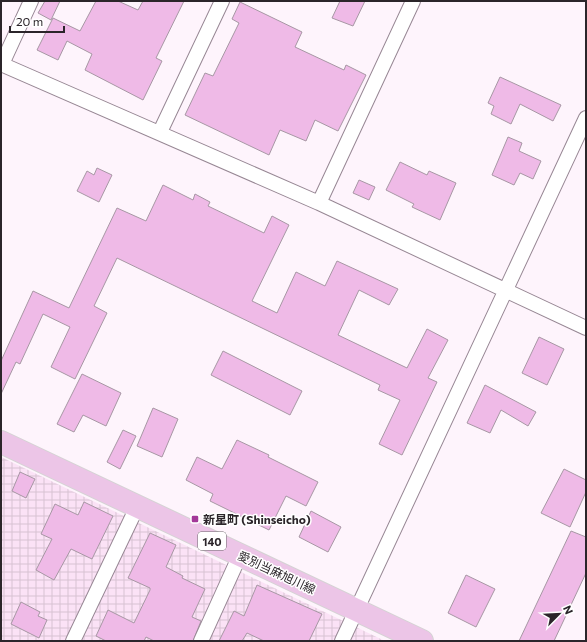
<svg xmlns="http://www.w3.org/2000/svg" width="587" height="642" viewBox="0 0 587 642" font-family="Commissioner,'Noto Sans JP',sans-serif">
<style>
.industrial{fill:url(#industrial-grid)}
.building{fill:#efbae7;stroke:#a797a4}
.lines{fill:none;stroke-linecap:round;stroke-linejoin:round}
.minor-casing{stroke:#978794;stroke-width:16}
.primary-casing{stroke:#d5d3d4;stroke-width:24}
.minor{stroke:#fff;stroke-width:14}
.primary{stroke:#ecc5e7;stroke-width:22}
.poi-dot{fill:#a33899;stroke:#fff;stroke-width:1.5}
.labels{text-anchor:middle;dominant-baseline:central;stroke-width:3;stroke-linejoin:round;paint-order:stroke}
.shield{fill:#fff;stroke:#6b666a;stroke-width:1}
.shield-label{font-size:11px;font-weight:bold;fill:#2b252a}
.poi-label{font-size:12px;font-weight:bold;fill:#2b252a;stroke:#fff;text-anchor:start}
.street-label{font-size:12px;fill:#2b252a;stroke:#fff}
</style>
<defs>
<pattern id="industrial-grid" width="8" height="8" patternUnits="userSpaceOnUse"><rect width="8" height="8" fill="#fbe2f6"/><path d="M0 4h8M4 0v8" fill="none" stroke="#d7c2d3"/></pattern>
</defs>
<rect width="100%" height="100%" fill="#fef4fc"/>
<path class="industrial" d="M1 457 385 641H1Z"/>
<path class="building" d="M45 1H60L51 20 38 13Z
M96 1H118L138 10 143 1H184L156 58 162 61 143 100 85 70 92 54 67 41 58 60 37 50 53 18 80 31Z
M340 1H365L353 26 332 18Z
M240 2 302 32 295 47 344 70 346 65 366 75 338 131 315 120 306 141 280 130 269 155 185 115 205 73 213 76 239 23 232 19Z
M500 77 561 105 553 121 520 104 511 124 491 114 494 106 488 103Z
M508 137 522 143 519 151 541 161 533 179 520 173 514 185 492 175Z
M400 162 427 175 429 171 456 183 440 220 412 207 414 204 386 190Z
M97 168 112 175 99 202 77 191 87 171 94 175Z
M359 180 375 187 369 200 353 193Z
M163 185 193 200 195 194 210 202 208 206 264 233 272 216 289 225 252 301 277 313 296 272 325 286 337 261 398 289 389 305 359 290 338 335 407 368 427 329 448 340 428 378 437 382 402 455 379 444 400 400 378 390 380 385 117 258 94 306 107 313 75 379 51 367 70 327 43 314 20 364 16 362 1 394V361L33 291 69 308 117 208 146 221Z
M539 337 564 349 547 385 522 373Z
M223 351 302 391 290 415 211 375Z
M82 374 121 393 106 426 83 415 74 432 57 424Z
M485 385 536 412 528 426 501 410 490 433 467 423Z
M153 408 178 419 162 457 137 446Z
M123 430 136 436 120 469 107 462Z
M237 440 269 455 268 457 318 482 306 506 286 496 269 530 210 501 213 494 186 480 197 457 222 469Z
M564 469 586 480V492L570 527 541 513Z
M20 472 35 479 26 498 12 491Z
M84 502 113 516 92 559 71 549 54 580 36 570 52 539 41 534 55 504 78 515Z
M311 511 341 527 328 552 299 537Z
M571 531 586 537V573L554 641H519Z
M150 533 176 545 166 567 183 576 182 578 205 589 192 617 201 621 193 641H154L146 637 144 641H106L96 636 108 610 134 623 150 590V588L128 578Z
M466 575 495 589 476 627 448 613Z
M257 585 322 614 309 641H264L247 633 242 641H219L234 611 244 616Z
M21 602 40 612 38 616 47 620 39 638 11 624Z"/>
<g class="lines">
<g class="minor-casing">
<path id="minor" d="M1 64 319 203 586 328
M2 64 31 1
M160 132 222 1
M319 203 413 1
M73 641 137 507
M201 641 240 555
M342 641 586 118"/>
</g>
<g class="primary-casing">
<path id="primary" d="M1 442 422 641"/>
</g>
<use href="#minor" class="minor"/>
<use href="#primary" class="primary"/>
</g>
<rect class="poi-dot" x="191" y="515" width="8" height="8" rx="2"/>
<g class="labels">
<rect class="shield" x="198" y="532" width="28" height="18" rx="3"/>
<g class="shield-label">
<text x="212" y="541">140</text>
</g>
<g class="poi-label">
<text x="203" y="519">新星町 (Shinseicho)</text>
</g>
<g class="street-label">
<text transform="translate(277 572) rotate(25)">愛別当麻旭川線</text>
</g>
</g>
<rect width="587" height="642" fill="none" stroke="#2b252a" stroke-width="4"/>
<g transform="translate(559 614) rotate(66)" stroke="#ffffff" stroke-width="3" paint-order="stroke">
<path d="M0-3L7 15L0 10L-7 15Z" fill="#2b252a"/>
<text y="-6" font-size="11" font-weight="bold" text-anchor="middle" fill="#2b252a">N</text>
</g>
<path d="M10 26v6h54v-6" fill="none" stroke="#2b252a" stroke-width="2"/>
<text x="16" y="26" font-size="12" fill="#2b252a" stroke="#ffffff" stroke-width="3" paint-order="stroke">20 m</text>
</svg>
